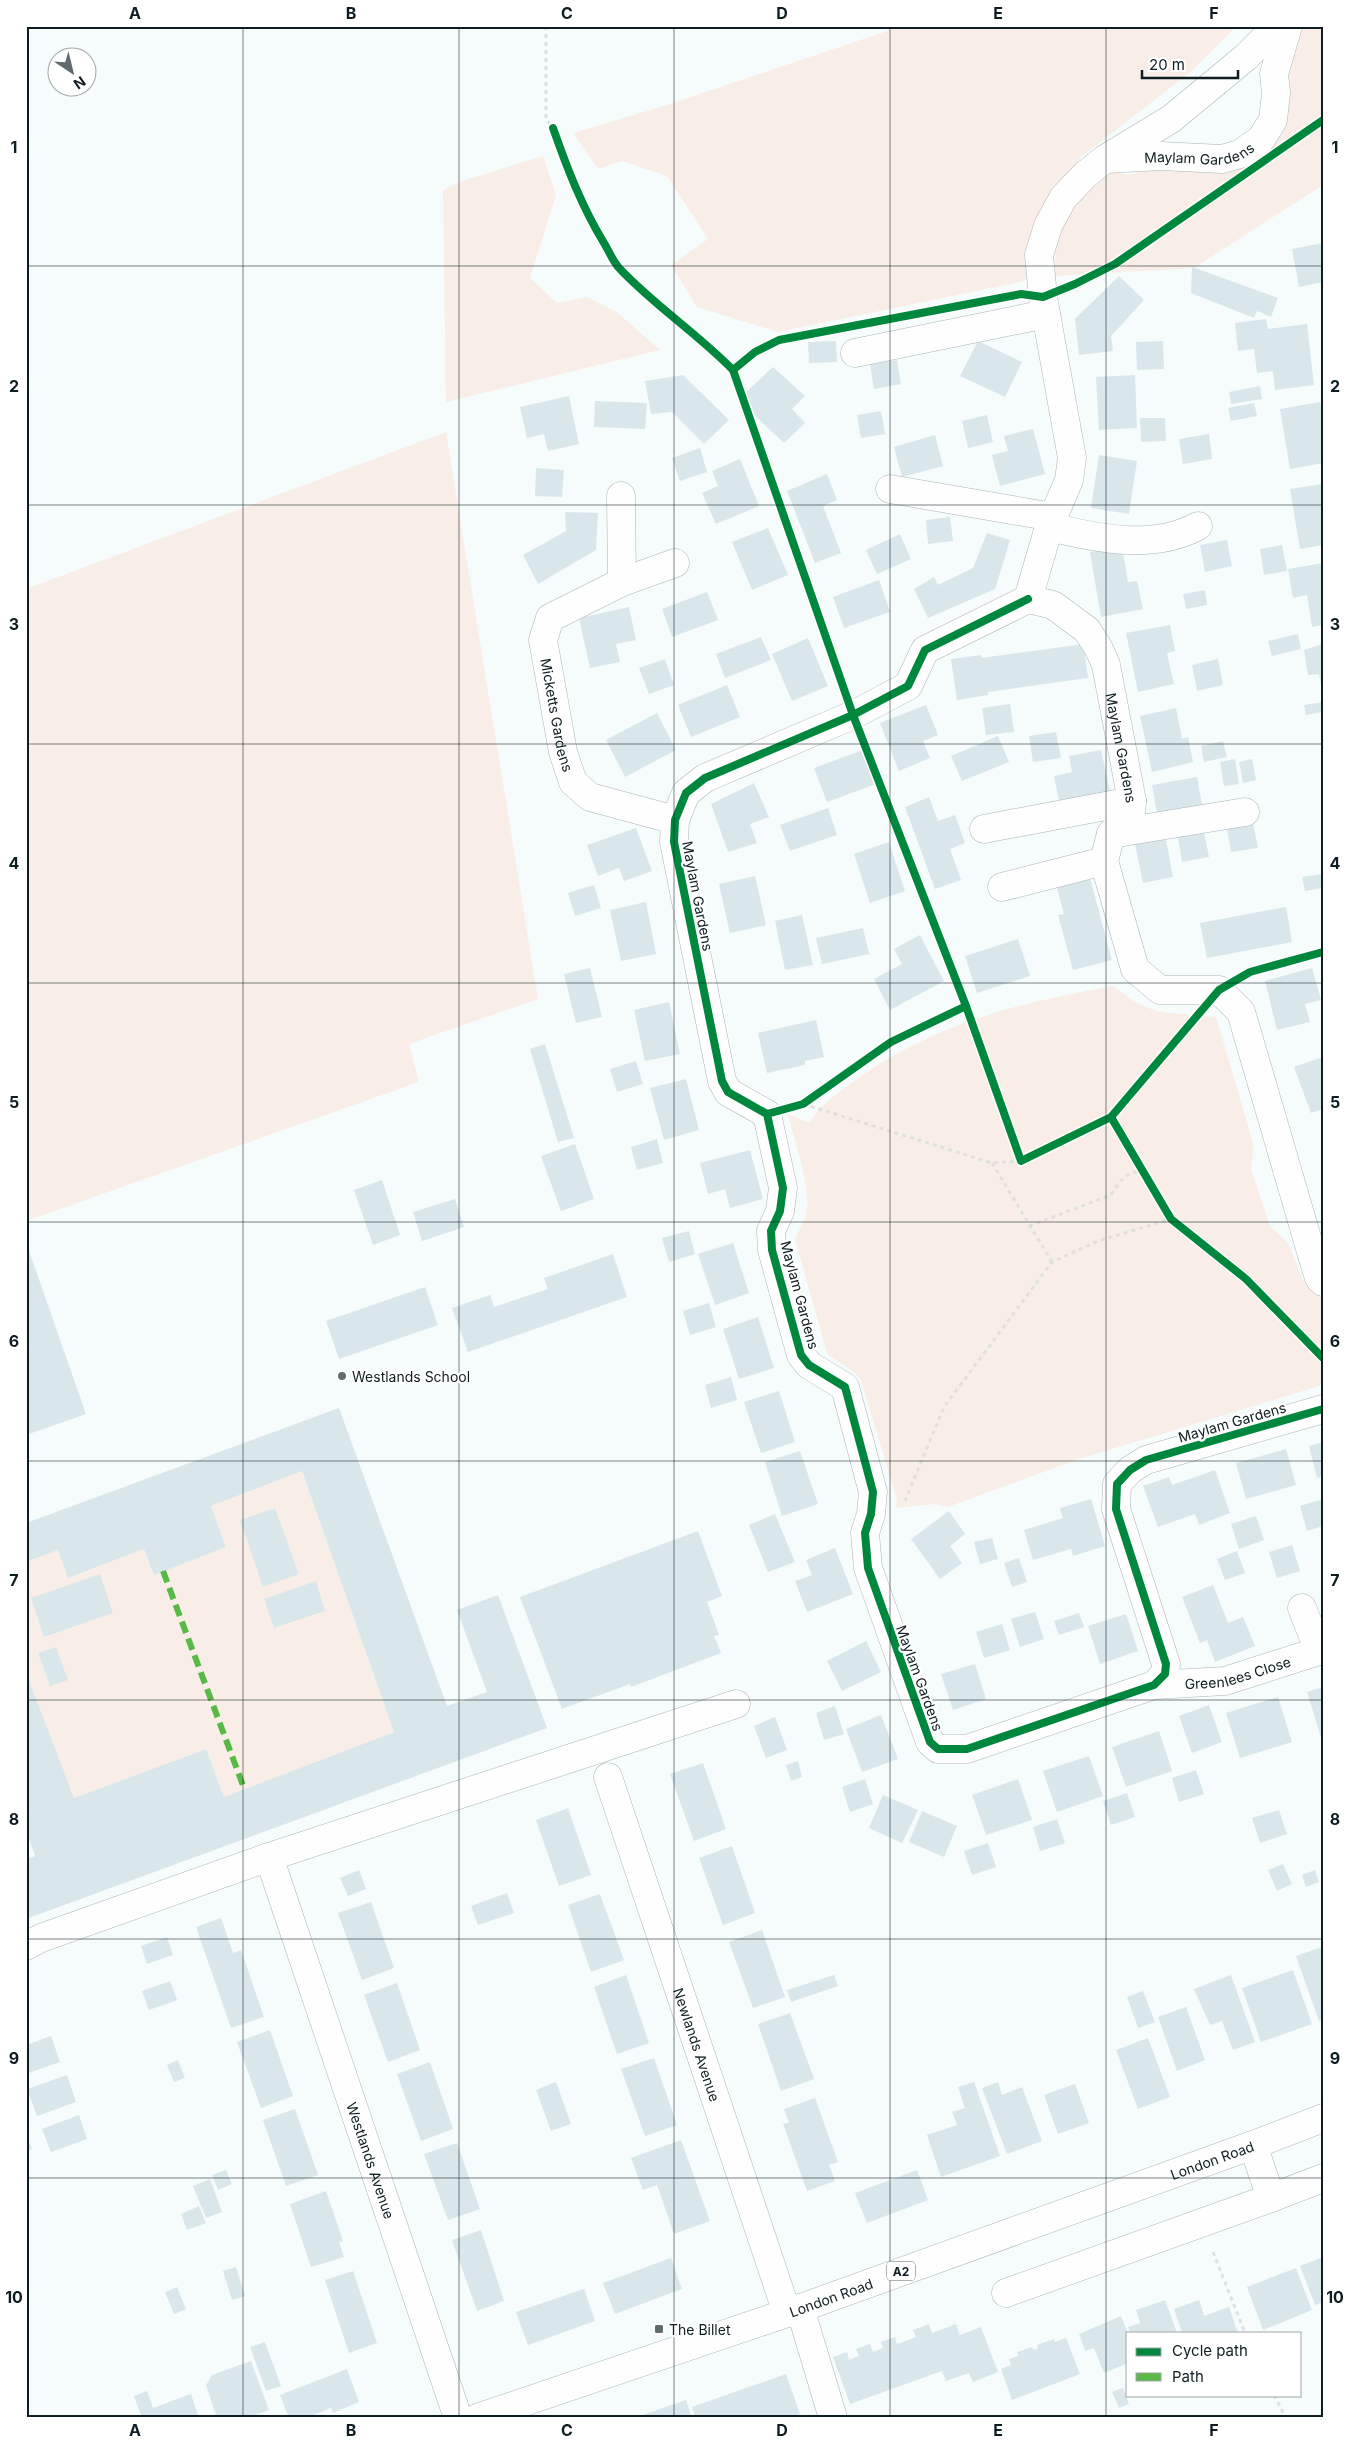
<svg xmlns="http://www.w3.org/2000/svg" width="1349" height="2444" viewBox="0 0 1349 2444" font-family="Inter,sans-serif">
<style>
.green{fill:#f9eee7}
.building{fill:#d9e7eb}
.lines{fill:none;stroke-linecap:round;stroke-linejoin:round}
.minor-casing{stroke:#aab4b6;stroke-width:29}
.major-casing{stroke:#aab4b6;stroke-width:29}
.path{stroke:#dee0e0;stroke-width:3;stroke-dasharray:4 4;stroke-linecap:butt}
.minor{stroke:#fefeff;stroke-width:28}
.major{stroke:#fefeff;stroke-width:28}
.quiet{stroke:#58b947;stroke-width:6;stroke-dasharray:12 6;stroke-linecap:butt}
.cycleway-casing{stroke:#fff;stroke-width:11}
.cycleway{stroke:#00873e;stroke-width:8}
.grid{fill:none;stroke:#0e1d21;stroke-width:1;stroke-opacity:0.55}
.poi-dot{fill:#5f6b6e;stroke:#fff;stroke-width:2}
.labels{text-anchor:middle;dominant-baseline:central;stroke-width:4.5;stroke-linejoin:round;paint-order:stroke}
.shield{fill:#fff;stroke:#566164;stroke-width:1}
.shield-label{font-size:12px;font-weight:bold;fill:#0e1d21}
.street-label{font-size:14px;fill:#0e1d21;stroke:#fff}
.poi-label{font-size:14px;fill:#0e1d21;stroke:#fff;text-anchor:start}
.neatline{fill:none;stroke:#0e1d21;stroke-width:2}
.grid-label{font-size:16px;text-anchor:middle;font-weight:bold;fill:#0e1d21}
</style>
<rect width="100%" height="100%" fill="#f6fbfc"/>
<path class="green" d="M902 26H1237L1192 71 1081 157 1035 225 1025 281 778 332 697 307 671 265 708 239 667 176 622 161 598 169 573 133 667 105Z
M1294 26H1323V185L1194 268 1055 276 1056 235 1067 207 1095 174 1113 172 1129 175 1155 167 1244 161 1282 135 1287 106 1282 71Z
M543 156 556 195 530 278 557 303 587 297 618 313 660 350 446 402 443 190 462 181Z
M446 432 538 999 409 1044 419 1082 26 1221V589Z
M1114 986C1151 1019 1171 1011 1216 1017L1254 1146 1251 1169 1270 1226 1288 1243 1305 1285 1323 1300V1385L1079 1459 948 1507 935 1504 896 1508 897 1500 861 1380C851 1367 839 1364 827 1353L795 1239C800 1229 806 1219 807 1207 810 1187 793 1135 788 1114L810 1123C818 1105 835 1096 850 1084 930 1024 1018 1003 1114 986Z
M302 1471 394 1732 224 1797 206 1749 74 1798 26 1671V1562L58 1550 69 1578 144 1549 154 1574 226 1547 211 1506Z"/>
<path class="building" d="M1323 243V282L1299 287 1292 249Z
M1192 267 1278 298 1271 317 1257 311 1254 318 1191 293Z
M1119 276 1144 300 1111 336 1113 351 1079 355 1075 319Z
M1266 319 1268 329 1307 324 1314 385 1275 390 1273 371 1257 373 1254 349 1238 351 1235 323Z
M836 341 837 362 809 363 808 342Z
M978 341 1022 362 1005 397 960 376Z
M1163 341 1164 369 1137 370 1136 342Z
M897 360 901 384 874 389 870 364Z
M773 367 805 396 792 409 805 423 784 443 738 400Z
M683 375 729 420 704 444 672 412 651 414 645 381Z
M1135 375 1137 428 1099 430 1096 377Z
M1260 386 1262 399 1231 404 1229 392Z
M569 396 579 444 548 451 544 434 527 438 520 407Z
M595 401 647 403 645 429 594 427Z
M1320 402 1323 418V463L1290 469 1280 409Z
M1254 403 1257 416 1231 421 1228 408Z
M881 411 885 434 861 438 857 415Z
M987 415 993 442 968 448 962 421Z
M1140 418H1165L1166 441 1141 442Z
M1033 429 1045 474 1000 486 992 455 1008 451 1004 436Z
M1209 434 1212 459 1183 464 1179 439Z
M935 435 943 466 902 477 894 447Z
M700 448 707 472 680 481 672 458Z
M1099 455 1137 461 1129 514 1091 508Z
M740 459 759 506 716 524 702 493 718 486 712 471Z
M536 468 564 470 562 497 535 496Z
M827 474 837 500 823 506 841 553 815 563 787 491Z
M1323 484V545L1300 549 1290 489Z
M565 512 598 513 596 550 538 584 523 555 566 531Z
M950 517 953 541 928 544 926 520Z
M768 528 788 575 752 590 732 542Z
M987 533 1010 540 995 589 928 618 914 589 934 577 938 585 973 568Z
M900 534 911 559 877 574 866 550Z
M1227 540 1232 566 1205 572 1200 545Z
M1282 545 1287 571 1264 575 1260 549Z
M1122 546 1128 582 1137 581 1143 609 1101 617 1090 552Z
M1323 563V625L1312 627 1307 595 1293 598 1288 569Z
M879 580 890 612 844 628 833 597Z
M1205 590 1207 605 1186 609 1183 594Z
M707 592 718 620 672 637 662 609Z
M629 607 636 640 616 644 620 662 590 668 579 618Z
M1170 625 1175 651 1167 653 1174 684 1138 692 1126 633Z
M1298 634 1301 649 1272 656 1268 641Z
M761 637 771 660 725 678 716 654Z
M808 638 828 686 792 701 772 654Z
M1084 644 1088 678 988 692V695L957 700 951 659 981 655V658Z
M1323 644V690H1322L1319 674 1308 675 1304 650Z
M665 659 674 685 649 694 639 668Z
M1218 659 1223 685 1197 691 1192 665Z
M727 685 740 717 691 737 678 705Z
M1323 702V712L1306 715 1304 705Z
M1010 704 1014 732 986 735 982 708Z
M926 705 938 735 923 741 930 758 899 771 880 723Z
M1176 708 1182 739 1188 737 1193 762 1152 772 1140 716Z
M657 713 676 750 625 777 606 740Z
M1056 732 1061 758 1033 762 1029 736Z
M998 736 1009 762 962 781 951 756Z
M1223 741 1227 757 1204 762 1201 746Z
M863 750 876 784 827 802 814 768Z
M1101 750 1111 796 1060 806 1054 776 1072 772 1069 756Z
M1235 759 1239 784 1224 786 1220 762Z
M1252 759 1256 780 1243 783 1239 762Z
M1197 777 1203 810 1158 819 1152 785Z
M754 783 769 817 750 824 757 843 728 852 711 804Z
M929 797 938 821 955 815 965 843 950 849 961 880 935 889 905 807Z
M828 808 837 835 790 851 780 825Z
M1253 823 1258 848 1231 852 1227 828Z
M636 828 652 871 624 881 619 868 598 876 587 845Z
M1204 832 1209 857 1182 862 1178 837Z
M1165 834 1173 877 1143 883 1134 839Z
M889 842 905 891 870 903 854 854Z
M1088 871 1112 960 1073 970 1058 915 1064 914 1055 880Z
M1323 874V888L1305 891 1302 877Z
M755 876 766 925 730 933 719 884Z
M594 885 601 908 575 916 568 893Z
M646 902 656 954 621 961 610 910Z
M1286 907 1292 942 1207 958 1200 923Z
M802 915 813 965 785 970 775 921Z
M863 928 869 954 822 964 816 938Z
M920 935 944 981 890 1010 874 979 902 964 894 949Z
M1018 939 1030 976 977 993 965 956Z
M590 968 602 1017 576 1023 564 974Z
M1312 968 1321 1000 1305 1004 1310 1022 1277 1030 1265 981Z
M669 1002 680 1054 645 1061 634 1010Z
M816 1020 824 1057 805 1061V1065L767 1073 758 1033Z
M545 1044 574 1138 558 1142 530 1049Z
M1323 1057V1109L1311 1113 1294 1067Z
M636 1061 643 1084 617 1092 610 1069Z
M686 1079 699 1130 664 1140 650 1088Z
M657 1139 663 1163 637 1170 631 1147Z
M575 1144 594 1199 561 1211 541 1156Z
M750 1150 763 1199 730 1208 725 1189 708 1194 700 1163Z
M382 1180 400 1235 373 1245 354 1190Z
M455 1199 464 1227 422 1241 413 1212Z
M689 1231 695 1254 669 1262 662 1238Z
M733 1243 749 1293 715 1305 698 1254Z
M28 1248 86 1414 26 1435V1249Z
M613 1254 627 1297 468 1352 452 1308 490 1295 494 1307 548 1289 544 1278Z
M425 1287 438 1325 339 1359 326 1321Z
M709 1303 716 1327 690 1335 683 1311Z
M758 1317 774 1368 739 1379 723 1329Z
M731 1377 737 1400 711 1408 705 1385Z
M779 1391 795 1442 761 1453 744 1402Z
M339 1408 447 1706 487 1692 457 1610 498 1595 547 1728 26 1919V1859L35 1856 26 1831V1672L74 1798 206 1749 224 1797 394 1732 302 1471 211 1506 226 1547 154 1575 144 1549 68 1578 58 1550 26 1562V1523Z
M1323 1442V1476L1317 1478 1309 1446Z
M1286 1449 1296 1485 1246 1499 1236 1463Z
M800 1451 818 1504 782 1516 765 1462Z
M1215 1470 1230 1513 1199 1525 1195 1514 1158 1527 1143 1486 1169 1477 1172 1485Z
M1091 1499 1105 1546 1073 1556 1071 1549 1033 1560 1024 1530 1063 1518 1060 1508Z
M1323 1499V1526L1307 1531 1300 1506Z
M275 1508 299 1574 263 1587 240 1520Z
M949 1511 965 1534 950 1546 962 1563 940 1579 911 1539Z
M775 1514 795 1562 768 1572 749 1525Z
M1256 1516 1264 1540 1239 1549 1231 1524Z
M698 1531 722 1596 707 1602 719 1635 714 1636 721 1653 631 1687 630 1684 562 1709 520 1597Z
M992 1538 998 1559 980 1564 974 1542Z
M1292 1545 1300 1571 1277 1578 1269 1552Z
M835 1548 853 1594 807 1612 795 1581 812 1575 806 1560Z
M1237 1551 1245 1573 1225 1580 1217 1559Z
M1019 1558 1027 1582 1012 1587 1004 1563Z
M100 1574 113 1613 44 1637 31 1598Z
M316 1581 325 1611 274 1628 264 1599Z
M1213 1585 1228 1623 1243 1617 1255 1646 1215 1662 1207 1640 1200 1643 1182 1597Z
M1035 1612 1044 1639 1020 1647 1011 1619Z
M1079 1613 1084 1627 1059 1635 1054 1621Z
M1126 1614 1138 1651 1100 1664 1088 1626Z
M1002 1624 1010 1650 984 1658 976 1632Z
M866 1641 881 1672 842 1691 827 1661Z
M56 1647 68 1680 50 1686 38 1653Z
M975 1664 986 1699 953 1710 941 1674Z
M1323 1687V1736L1321 1737 1307 1692Z
M1278 1697 1292 1742 1240 1758 1226 1713Z
M1209 1705 1222 1742 1192 1753 1179 1716Z
M835 1706 844 1734 824 1740 816 1713Z
M881 1715 898 1759 862 1772 846 1729Z
M775 1717 787 1750 766 1758 754 1726Z
M1159 1731 1172 1771 1126 1787 1112 1747Z
M1089 1756 1103 1796 1057 1812 1043 1771Z
M798 1761 802 1777 791 1781 786 1765Z
M703 1763 726 1829 694 1841 670 1774Z
M1196 1770 1204 1794 1179 1802 1172 1778Z
M865 1779 873 1804 850 1812 842 1787Z
M1018 1779 1032 1820 986 1835 972 1795Z
M1127 1793 1135 1817 1111 1825 1103 1801Z
M883 1795 918 1810 902 1843 869 1828Z
M568 1808 591 1875 559 1886 536 1820Z
M1279 1810 1287 1834 1260 1843 1252 1818Z
M922 1811 957 1826 944 1857 909 1842Z
M1057 1819 1065 1843 1040 1851 1033 1827Z
M988 1843 996 1867 972 1875 964 1851Z
M732 1846 755 1913 723 1925 699 1858Z
M1283 1864 1292 1884 1277 1891 1268 1870Z
M359 1870 366 1889 348 1896 340 1878Z
M1315 1870 1319 1882 1306 1887 1302 1875Z
M507 1893 514 1913 478 1925 471 1906Z
M600 1894 624 1960 591 1972 568 1905Z
M371 1902 394 1968 362 1980 338 1913Z
M221 1918 233 1953 241 1950 264 2017 231 2028 196 1927Z
M762 1930 785 1997 753 2008 729 1942Z
M167 1937 173 1955 147 1964 141 1946Z
M1322 1947 1323 2020 1319 2021 1296 1956Z
M1293 1970 1312 2024 1261 2042 1242 1988Z
M626 1975 649 2043 617 2054 594 1987Z
M834 1975 838 1986 791 2002 787 1990Z
M1231 1975 1255 2042 1233 2050 1222 2021 1210 2025 1194 1989Z
M170 1981 177 2000 149 2010 142 1991Z
M397 1983 420 2050 388 2062 364 1995Z
M1143 1991 1155 2022 1138 2028 1127 1997Z
M1186 2007 1205 2060 1177 2071 1158 2017Z
M790 2013 814 2079 781 2091 758 2024Z
M270 2030 293 2096 261 2108 237 2042Z
M51 2036 60 2062 26 2074V2045Z
M1148 2038 1170 2097 1138 2109 1116 2050Z
M654 2058 677 2125 645 2136 621 2069Z
M178 2060 185 2078 174 2082 167 2065Z
M430 2062 453 2129 421 2141 397 2074Z
M67 2075 76 2102 37 2116 27 2089Z
M556 2082 571 2124 551 2131 536 2090Z
M974 2082 1000 2156 941 2177 927 2135 957 2125 952 2112 965 2108 958 2087Z
M998 2082 1002 2095 1022 2087 1042 2141 1007 2154 982 2088Z
M1075 2084 1089 2123 1058 2134 1044 2095Z
M815 2098 838 2162 829 2165 835 2181 807 2191 783 2124 789 2122 784 2109Z
M295 2109 318 2175 286 2186 263 2120Z
M79 2115 87 2139 51 2152 42 2129Z
M26 2134 32 2149 26 2151Z
M681 2140 710 2221 674 2234 657 2185 643 2190 631 2158Z
M457 2143 480 2209 448 2220 424 2154Z
M226 2170 232 2184 218 2190 212 2175Z
M917 2170 928 2200 867 2223 855 2193Z
M210 2179 222 2212 206 2218 193 2186Z
M326 2191 343 2241 339 2242 344 2257 311 2267 290 2204Z
M199 2206 206 2223 187 2230 181 2214Z
M481 2230 504 2301 477 2311 452 2240Z
M1323 2257V2302L1315 2305 1300 2266Z
M671 2258 682 2289 615 2314 603 2283Z
M236 2267 245 2296 232 2300 223 2271Z
M1296 2268 1312 2310 1263 2330 1247 2287Z
M353 2271 377 2343 349 2353 325 2280Z
M177 2287 186 2309 174 2314 165 2292Z
M584 2289 595 2321 528 2345 516 2312Z
M1165 2300 1177 2333H1130L1128 2327 1140 2323 1136 2310Z
M1199 2300 1204 2316 1229 2307 1238 2333H1182L1174 2309Z
M1121 2316 1128 2333V2363L1104 2373 1094 2348 1085 2351 1079 2334Z
M929 2324 932 2333 956 2324 960 2335 981 2327 998 2372 973 2382 969 2373 946 2381 942 2371 850 2404 833 2357 847 2352 849 2360 859 2356 856 2349 870 2344 873 2352 883 2348 881 2342 895 2337 897 2344 916 2337 913 2330Z
M1066 2338 1080 2374 1012 2400 1001 2369 1011 2365 1009 2359 1018 2356 1017 2352 1032 2347 1034 2350 1038 2348 1037 2345 1054 2339 1055 2342Z
M265 2342 281 2386 266 2391 250 2347Z
M251 2361 269 2410 247 2418H217L206 2385 212 2375Z
M347 2369 359 2402 333 2413 331 2408 313 2415 314 2418H289L280 2395Z
M786 2374 800 2414 788 2418H695L692 2407Z
M1123 2388 1129 2404 1119 2408 1112 2392Z
M147 2391 153 2408 191 2394 199 2418H142L134 2396Z
M686 2400 692 2418H637V2417Z"/>
<g class="lines">
<g class="minor-casing">
<g id="minor">
<path id="s1" d="M1277 26 1246 57 1171 119 1105 159 1085 175 1063 198 1048 226 1039 255 1043 297 1072 458 1069 480 1049 527 1028 599 1053 605 1087 630 1099 649 1106 665 1132 801 1131 812 1111 834 1104 861 1135 969 1160 990H1219L1241 1012 1312 1255 1319 1278 1323 1282"/>
<path id="s2" d="M1106 159 1161 156 1222 159 1240 154 1261 139 1273 120 1276 93 1274 74 1288 26"/>
<path d="M855 353 1046 314"/>
<path d="M890 489 1053 517"/>
<path d="M621 496 622 582"/>
<path d="M1049 527C1098 538 1152 551 1198 526"/>
<path id="s3" d="M675 563 622 582 550 618 543 640 563 752 573 782 590 797 675 820"/>
<path d="M1028 599 925 650 908 686 853 715 705 778 686 793 675 820 674 842 722 1081 728 1092 767 1114 783 1188 780 1211 771 1231 772 1250 801 1355 809 1365 845 1387 873 1492 871 1514 865 1533 868 1568 930 1742 938 1749H967L1154 1685 1165 1674 1166 1664 1116 1509 1117 1484 1130 1470 1146 1460 1323 1409"/>
<path d="M984 829 1132 801"/>
<path d="M1111 834 1245 812"/>
<path d="M1002 887 1104 861"/>
<path d="M1302 1608 1319 1651"/>
<path id="s4" d="M1154 1685 1225 1681 1319 1651 1323 1647"/>
<path id="s5" d="M608 1777 787 2313"/>
<path d="M269 1857 736 1704"/>
<path id="s6" d="M26 1946 41 1938 269 1857 458 2418"/>
<path d="M1253 2145 1271 2198 1323 2178"/>
<path d="M1006 2293 1271 2198"/>
<path d="M800 2308 833 2418"/>
</g>
</g>
<g class="major-casing">
<g id="major">
<path id="s7" d="M477 2418 787 2313 1253 2145 1323 2118"/>
</g>
</g>
<path class="path" d="M546 26V119L553 128
M803 1104 992 1163 1021 1161
M992 1163 1052 1262
M1029 1226 1111 1195C1119 1181 1126 1171 1143 1172
M905 1501 944 1407 1052 1262 1098 1241 1171 1219
M1213 2252 1245 2333
M1274 2395 1286 2418"/>
<use href="#minor" class="minor"/>
<use href="#major" class="major"/>
<path class="quiet" d="M163 1571 244 1788"/>
<g class="cycleway-casing">
<path id="cycleway" d="M553 128C567 168 582 207 604 243 609 251 613 262 620 269 655 306 698 334 733 370L853 715 966 1006 891 1042 803 1104 767 1114
M733 370 755 352 779 340 1021 294 1043 297 1075 284 1115 264 1323 120
M1028 599 925 650 908 686 853 715 705 778 686 793 675 820 674 842 722 1081 728 1092 767 1114 783 1188 780 1211 771 1231 772 1250 801 1355 809 1365 845 1387 873 1492 871 1514 865 1533 868 1568 930 1742 938 1749H967L1154 1685 1165 1674 1166 1664 1116 1509 1117 1484 1130 1470 1146 1460 1323 1409
M966 1006 1021 1161 1111 1117 1219 990 1250 972 1323 952
M1111 1117 1171 1219 1246 1279 1323 1358"/>
</g>
<use href="#cycleway" class="cycleway"/>
</g>
<path class="grid" d="M243 26V2418M459 26V2418M674 26V2418M890 26V2418M1106 26V2418M26 266H1323M26 505H1323M26 744H1323M26 983H1323M26 1222H1323M26 1461H1323M26 1700H1323M26 1939H1323M26 2178H1323"/>
<g class="poi-dot">
<circle cx="342" cy="1376" r="5"/>
<rect x="654" y="2324" width="10" height="10" rx="2.5"/>
</g>
<g class="labels">
<rect class="shield" x="887" y="2261.5" width="28" height="19" rx="4"/>
<g class="shield-label">
<text x="901" y="2271">A2</text>
</g>
<g class="street-label">
<text stroke="none"><textPath href="#s2" startOffset="94">Maylam Gardens</textPath></text>
<text stroke="none"><textPath href="#s3" startOffset="236">Micketts Gardens</textPath></text>
<text stroke="none"><textPath href="#s1" startOffset="884">Maylam Gardens</textPath></text>
<text transform="translate(698 896) rotate(79)">Maylam Gardens</text>
<text transform="translate(800 1295) rotate(75)">Maylam Gardens</text>
<text transform="translate(1232 1422) rotate(-16)">Maylam Gardens</text>
<text stroke="none"><textPath href="#s4" startOffset="85">Greenlees Close</textPath></text>
<text transform="translate(920 1678) rotate(70)">Maylam Gardens</text>
<text stroke="none"><textPath href="#s5" startOffset="282">Newlands Avenue</textPath></text>
<text stroke="none"><textPath href="#s6" startOffset="579">Westlands Avenue</textPath></text>
<text stroke="none"><textPath href="#s7" startOffset="779">London Road</textPath></text>
<text stroke="none"><textPath href="#s7" startOffset="374">London Road</textPath></text>
</g>
<g class="poi-label">
<text x="352" y="1376">Westlands School</text>
<text x="669" y="2329">The Billet</text>
</g>
</g>
<rect width="1349" height="2444" fill="none" stroke="#ffffff" stroke-width="55"/>
<rect x="1126" y="2332" width="175" height="65" fill="#ffffff" stroke="#9fa5a6"/>
<rect x="1136" y="2348" width="25" height="8" fill="#00873e" stroke="#9fa5a6"/>
<text x="1172" y="2356" font-size="15" fill="#0e1d21">Cycle path</text>
<rect x="1136" y="2373" width="25" height="8" fill="#58b947" stroke="#9fa5a6"/>
<text x="1172" y="2382" font-size="15" fill="#0e1d21">Path</text>
<g transform="translate(72 72) rotate(145)"><circle r="24" fill="#ffffff" stroke="#9fa5a6"/>
<path d="M0-4L9 19L0 12L-9 19Z" fill="#5f6b6e"/>
<text y="-8" font-size="14" font-weight="bold" text-anchor="middle" fill="#0e1d21">N</text>
</g>
<path d="M1142 70v8h96v-8" fill="none" stroke="#0e1d21" stroke-width="2.5"/>
<text x="1149" y="70" font-size="15" fill="#0e1d21" stroke="#ffffff" stroke-width="4" paint-order="stroke">20 m</text>
<rect x="28" y="28" width="1294" height="2388" class="neatline"/>
<g class="grid-label">
<text x="135" y="19">A</text>
<text x="351" y="19">B</text>
<text x="567" y="19">C</text>
<text x="782" y="19">D</text>
<text x="998" y="19">E</text>
<text x="1214" y="19">F</text>
<text x="14" y="153">1</text>
<text x="1335" y="153">1</text>
<text x="14" y="392">2</text>
<text x="1335" y="392">2</text>
<text x="14" y="630">3</text>
<text x="1335" y="630">3</text>
<text x="14" y="869">4</text>
<text x="1335" y="869">4</text>
<text x="14" y="1108">5</text>
<text x="1335" y="1108">5</text>
<text x="14" y="1347">6</text>
<text x="1335" y="1347">6</text>
<text x="14" y="1586">7</text>
<text x="1335" y="1586">7</text>
<text x="14" y="1825">8</text>
<text x="1335" y="1825">8</text>
<text x="14" y="2064">9</text>
<text x="1335" y="2064">9</text>
<text x="14" y="2303">10</text>
<text x="1335" y="2303">10</text>
<text x="135" y="2436">A</text>
<text x="351" y="2436">B</text>
<text x="567" y="2436">C</text>
<text x="782" y="2436">D</text>
<text x="998" y="2436">E</text>
<text x="1214" y="2436">F</text>
</g>
</svg>
